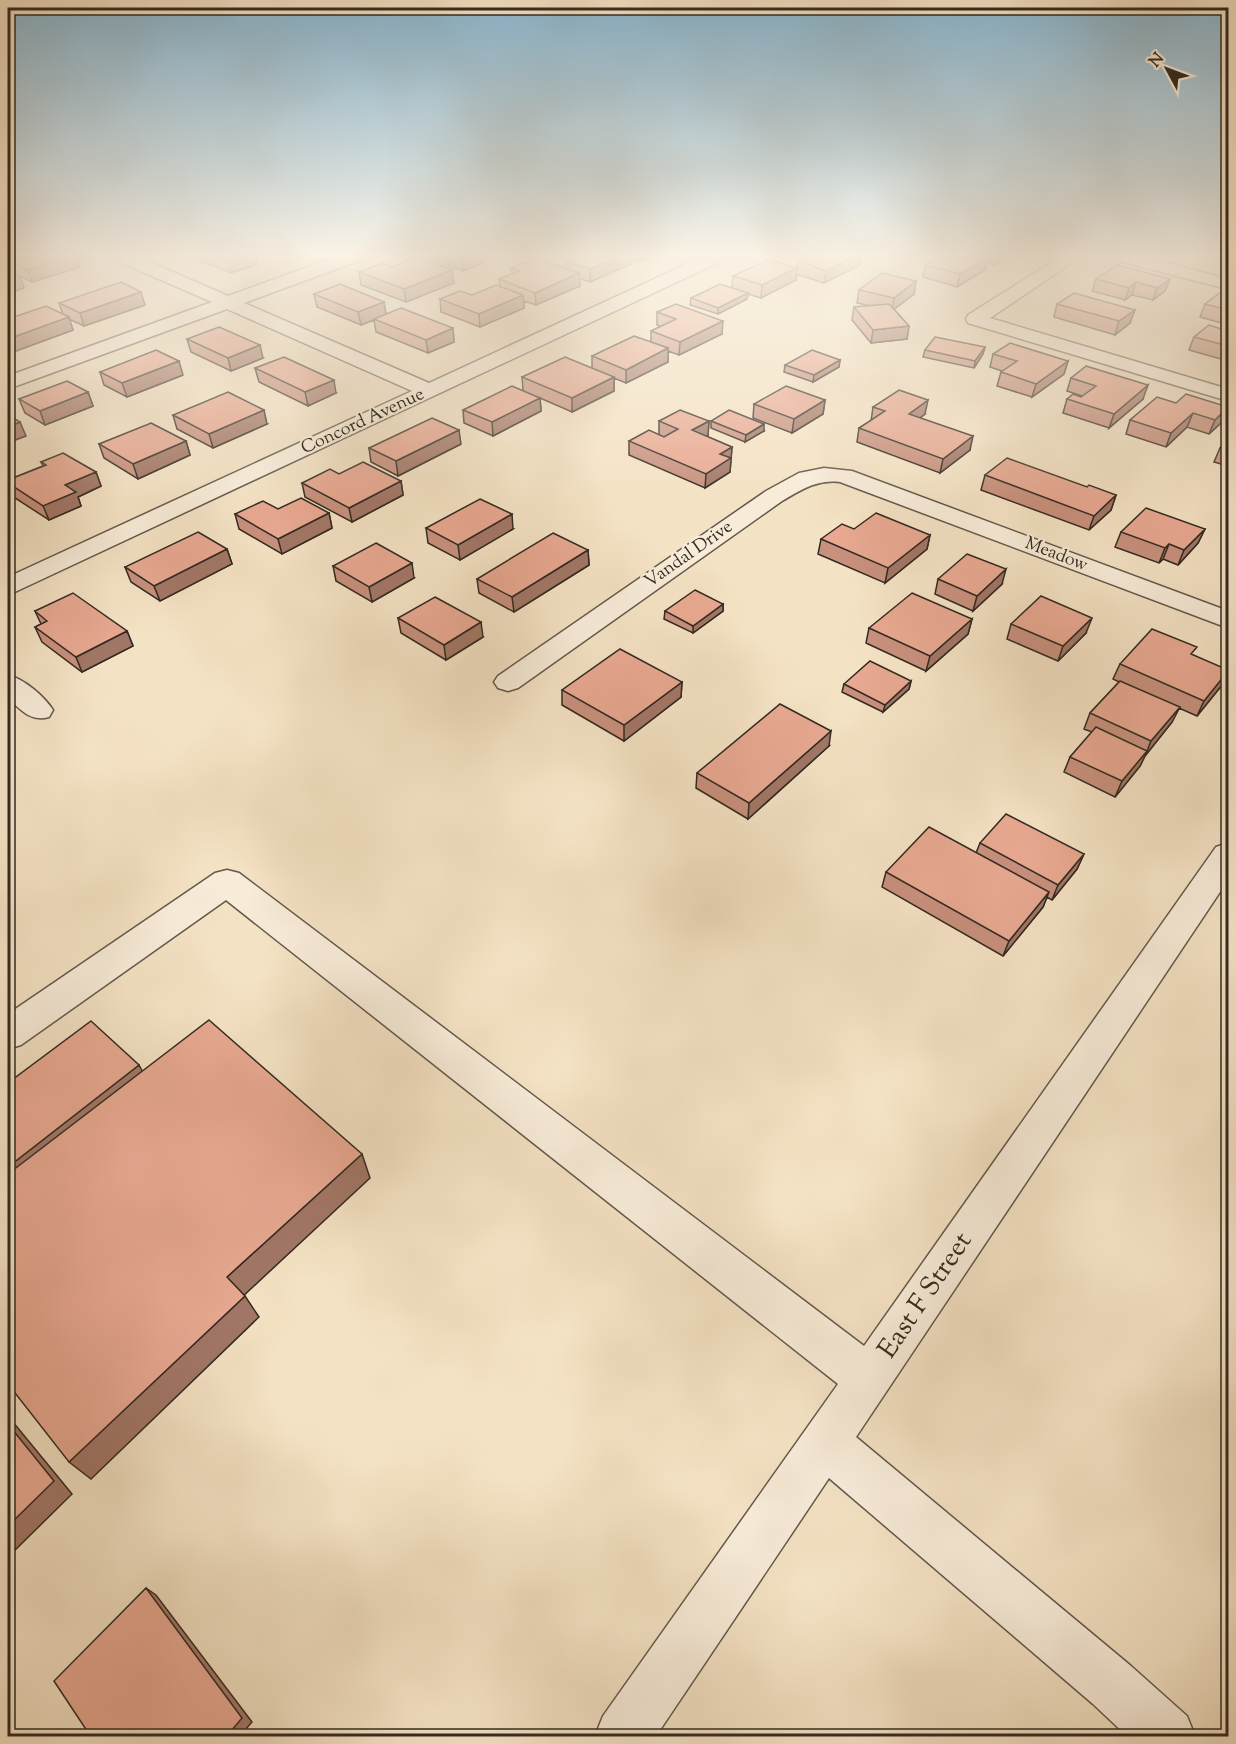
<svg xmlns="http://www.w3.org/2000/svg" width="1236" height="1744" viewBox="0 0 1236 1744" font-family="'Sorts Mill Goudy',serif">
<style>
.lines{fill:none;stroke-linecap:round;stroke-linejoin:round}
.minor-casing{stroke:#62584a;stroke-width:3}
.minor{fill:#f8ecd9;fill-rule:evenodd}
.wall{fill:#c8907d;stroke:#322a21;stroke-width:1.5}
.shaded-wall{fill:#a27666;stroke:#322a21;stroke-width:1.5}
.building{fill:#e8a891;stroke:#322a21;stroke-width:1.5}
.labels{text-anchor:middle;dominant-baseline:central;stroke-width:4.5;stroke-linejoin:round;paint-order:stroke}
.far-street-label{font-size:18px;fill:#322a21;stroke:#f8ecd9}
.near-street-label{font-size:27px;fill:#322a21;stroke:#f8ecd9}
</style>
<rect width="100%" height="100%" fill="#f4e2c4"/>
<filter id="stains"><feTurbulence type="fractalNoise" baseFrequency=".00333" numOctaves="4"/><feColorMatrix values="0 0 0 0 .2 0 0 0 0 .09 0 0 0 0 .02 0 0 0 .5 -.17"/></filter>
<radialGradient id="worn" r=".72"><stop offset=".6" stop-color="#630" stop-opacity="0"/><stop offset="1" stop-color="#630" stop-opacity=".3"/></radialGradient>
<g class="lines">
<g class="minor-casing">
<path id="minor" d="M113 256H136L228 296 338 256H363L361 260 244 303 429 383 704 256H726L724 260 17 591 8 594V577L412 391 227 309 8 389V376L212 302 115 260Z
M1062 256H1082L990 318 1228 389V401L968 323 966 319 968 315Z
M1112 256H1141L1228 279V289L1114 260Z
M824 468 852 471 1228 611V628L840 482C817 479 801 490 782 501L518 688 508 691 498 688 494 682 498 676 766 491 799 473Z
M8 675C24 679 44 696 53 710L49 717C30 722 21 710 8 698Z
M1228 843V880L856 1437 1131 1666 1187 1716 1195 1736H1127L1093 1704 829 1478 656 1736H595L603 1716 838 1384 226 900 21 1045 8 1049V1014L215 873 227 870 239 873 864 1346 1216 847Z"/>
</g>
<use href="#minor" class="minor"/>
</g>
<path class="wall" d="M13 256H77L80 267 32 282 20 276 24 288 9 271 8 266V258Z
M194 256H255L257 264 231 273 194 258Z
M417 256H484V262L463 271 456 268 451 270 454 283 406 302 361 285 359 272 392 267 417 257Z
M575 256H651L639 262 631 259V264L590 282 579 278 580 286 536 305 524 301V308L480 327 441 312 440 299 472 295 500 287 499 279 512 274 511 268 565 269V261Z
M797 256H861L860 265 824 283 796 274V280L761 298 748 294 747 299 718 314 690 305 691 298 732 288 733 276 797 268 798 261 803 259Z
M940 256H1009L995 265 987 263 985 270 957 287 923 277 925 265Z
M1210 256H1228V261Z
M1096 279H1170L1165 291 1153 300 1132 295 1125 300 1092 291Z
M916 281 914 294 894 309 909 326 907 339 871 343 852 320 854 307 871 306 857 303 859 290Z
M1228 293V325L1200 317 1205 304Z
M314 294 384 302 386 314 453 328 454 342 428 353 376 332 374 320 361 325 317 307Z
M59 303 145 305 84 326 69 319 73 330 8 354V319L63 315Z
M1057 304 1130 323 1115 335 1054 317Z
M657 312 722 334 679 355 668 351V362L626 383 614 378V391L572 412 540 398 541 411 493 436 464 423 463 410 523 390 522 377 592 368V356L651 342V331L661 327 657 325Z
M1228 331V361L1189 350 1194 337Z
M187 339 263 358 231 371 191 352Z
M985 347 983 354 974 368 923 357 925 350Z
M993 354 1068 361 1064 374 1032 397 997 386 1001 372 1002 371 990 367Z
M840 360 839 367 813 382 784 372 785 365Z
M255 368 336 393 308 406 259 382Z
M100 372 183 375 127 397 104 385Z
M1071 378 1143 399 1109 428 1063 413 1067 399 1082 396 1067 391Z
M88 392 93 406 45 425 25 413 19 399Z
M825 400 823 414 792 433 753 418 754 404Z
M1176 403 1228 408 1223 421 1209 434 1187 427 1166 447 1126 434 1130 420Z
M873 407 925 414 920 418 970 450 940 473 857 442 859 428 871 421Z
M173 415 267 424 213 448 177 429Z
M659 421H709L708 435 706 436 732 447 730 472 705 488 629 455V441L659 435Z
M711 421 764 431 745 442 711 428Z
M1228 439V466L1214 462 1220 448Z
M186 441 190 455 138 479 104 458 99 444Z
M461 444 398 476 371 462 369 448Z
M41 462 96 472 101 486 78 497 81 506 49 520 12 496 8 487V480L43 466Z
M339 474 401 481 403 495 352 522 305 497 302 483Z
M985 475 1116 495 1111 510 1089 530 981 490Z
M278 509 329 513 332 528 282 554 239 529 235 514Z
M426 528 513 529 460 560 428 543Z
M854 529 930 535 927 549 885 583 818 554 821 539Z
M1205 529 1198 543 1178 565 1163 559 1159 563 1115 547 1121 532Z
M227 549 232 564 160 601 131 582 125 567Z
M588 550 589 565 514 612 479 593 477 579Z
M333 566 414 578 372 602 336 581Z
M938 579 1002 584 973 611 935 594Z
M723 604V611L693 633 664 619 665 611Z
M35 611 127 631 133 646 82 672 42 642 35 627 41 624Z
M398 618 483 637 446 660 401 633Z
M972 619 968 634 926 671 866 643 869 628Z
M1011 624 1086 633 1058 661 1007 639Z
M1193 655 1228 672 1222 685 1197 716 1179 708 1172 722 1145 756 1140 766 1115 797 1064 772 1070 757 1092 732 1084 729 1090 713 1119 682 1113 679 1120 664Z
M911 681 909 689 883 712 842 692 844 684Z
M682 682 681 697 624 741 562 705V690Z
M829 746 748 819 696 788 697 773Z
M980 843 1084 854 1077 869 1052 900 1047 897 1043 907 1003 956 882 887 886 872 976 853Z"/>
<path class="shaded-wall" d="M70 256H77L80 267 32 282 28 270Z
M241 256H255L257 264 231 273 228 261Z
M453 256H454L456 268 445 272 444 260Z
M467 256H484V262L463 271 462 258Z
M620 256H631V264L590 282V269Z
M639 256H651L639 262Z
M855 256H861L860 265 824 283 826 271Z
M997 256H1009L995 265Z
M988 258 985 270 957 287 960 274Z
M797 268 796 280 761 298 762 285Z
M452 270 454 283 406 302 404 289Z
M579 273 580 286 536 305 535 293Z
M20 276 24 288 8 294V279Z
M1170 279 1165 291 1153 300 1157 288Z
M916 281 914 294 892 311 894 298Z
M1136 282 1132 295 1125 300 1129 288Z
M141 292 145 305 84 326 80 313Z
M748 293 747 299 718 314V308Z
M523 295 524 308 480 327 479 314Z
M384 302 386 315 361 325 358 312Z
M1135 310 1130 323 1115 335 1119 321Z
M69 317 73 330 8 354V339Z
M723 321 722 334 679 355 680 342Z
M909 326 907 339 871 343 873 330Z
M453 328 454 342 428 353 426 340Z
M260 345 263 358 231 371 228 358Z
M985 347 983 354 974 368 975 361Z
M668 348V362L626 383V370Z
M840 360 839 367 813 382 814 375Z
M179 361 183 375 127 397 122 383Z
M1068 361 1064 374 1032 397 1036 384Z
M614 377V391L572 412V398Z
M334 380 336 393 308 406 305 392Z
M1148 385 1143 399 1109 428 1114 414Z
M88 392 93 406 45 425 40 411Z
M540 398 541 411 493 436 492 422Z
M825 400 823 414 792 433 794 419Z
M928 400 925 414 906 428 909 414Z
M1228 407 1223 421 1209 434 1215 420Z
M264 410 267 424 213 448 209 434Z
M1193 413 1187 427 1166 447 1171 433Z
M709 421 708 435 692 445V430Z
M20 422 26 436 8 443V427Z
M764 424V431L745 442 746 435Z
M459 430 461 444 398 476 396 461Z
M973 436 970 450 940 473 943 459Z
M186 441 190 455 138 479 133 464Z
M732 447 730 472 705 488 706 474 720 454Z
M96 472 101 486 78 497 81 506 49 520 43 506 65 485Z
M401 481 403 495 352 522 349 508Z
M1116 495 1111 510 1089 530 1094 516Z
M329 513 332 528 282 554 278 539Z
M512 514 513 529 460 560 458 545Z
M1205 529 1198 543 1178 565 1184 550Z
M930 535 927 549 885 583 888 568Z
M1169 544 1163 559 1159 563 1165 548Z
M227 549 232 564 160 601 154 586Z
M588 550 589 565 514 612 512 597Z
M412 563 414 578 372 602 369 587Z
M1006 569 1002 584 973 611 977 596Z
M723 604V611L693 633V626Z
M1092 618 1086 633 1058 661 1063 646Z
M972 619 968 634 926 671 930 656Z
M481 622 483 637 446 660 444 645Z
M127 631 133 646 82 672 76 657Z
M1228 671 1222 685 1197 716 1204 701Z
M911 681 909 689 883 712 885 705Z
M682 682 681 697 624 741V725Z
M1180 707 1172 722 1145 756 1140 766 1115 797 1122 781 1147 751 1151 741Z
M831 731 829 746 748 819 749 803Z
M1084 854 1077 869 1052 900 1058 885Z
M1049 892 1043 907 1003 956 1009 941Z
M139 1065 150 1085 8 1198V1167Z
M362 1154 370 1178 241 1298 227 1277Z
M245 1296 259 1317 91 1479 69 1462Z
M8 1416 72 1494 8 1557Z
M146 1588 156 1595 252 1722 239 1737H226Z"/>
<path class="building" d="M13 256H70L28 270 8 260V258Z
M216 256H241L228 261Z
M434 256H453L444 260Z
M575 256H620L590 269 565 261Z
M808 256H855L826 271 798 261Z
M940 256H982L988 258 960 274 925 265Z
M417 257 452 270 404 289 359 272 383 263 392 267Z
M535 258 579 273 535 293 499 279 519 271 511 268Z
M769 259 797 268 762 285 733 276Z
M1117 265 1170 279 1157 288 1136 282 1129 288 1096 279Z
M8 270 20 276 8 279Z
M882 273 916 281 894 298 859 290Z
M121 282 141 292 80 313 59 303Z
M340 284 384 302 358 312 314 294Z
M720 284 748 293 718 308 691 298Z
M496 285 523 295 479 314 440 299 460 291 472 295Z
M1222 291 1228 293V310L1205 304Z
M1074 293 1135 310 1119 321 1057 304Z
M676 304 723 321 680 342 651 331 676 319 657 312Z
M889 304 909 326 873 330 854 307Z
M46 306 69 317 8 339V319Z
M401 308 453 328 426 340 374 319Z
M1209 325 1228 331V346L1194 337Z
M219 327 260 345 228 358 187 339Z
M634 336 668 348 626 370 592 356Z
M935 337 985 347 975 361 925 350Z
M1010 343 1068 361 1036 384 1001 372 1017 361 993 354Z
M156 350 179 361 122 383 100 372Z
M812 350 840 360 814 375 785 365Z
M284 357 334 380 305 392 255 368Z
M565 357 614 377 572 398 522 377Z
M1086 366 1148 385 1114 414 1067 399 1073 394 1081 397 1096 386 1071 378Z
M67 381 88 392 40 411 19 399Z
M512 386 540 398 492 422 463 410Z
M786 386 825 400 794 419 754 404Z
M899 390 928 400 909 414 973 436 943 459 859 428 885 411 873 407Z
M228 392 264 410 209 434 173 415Z
M1186 394 1228 407 1215 420 1193 413 1171 433 1130 420 1157 397 1176 403Z
M680 410 709 421 692 430 732 447 720 454 731 458 706 474 629 441 649 430 664 437 678 429 659 421Z
M729 410 764 424 746 435 711 421Z
M8 415 20 422 8 427Z
M432 418 459 430 396 461 369 448Z
M151 423 186 441 133 464 99 444Z
M1228 439V450L1220 448Z
M63 453 96 472 65 485 76 492 43 506 8 483V480L46 465 41 462Z
M1007 458 1087 487 1089 485 1116 495 1094 516 985 475Z
M363 462 401 481 349 508 302 483 330 469 339 474Z
M301 498 329 513 278 539 235 514 263 501 278 509Z
M480 499 512 514 458 545 426 528Z
M1146 508 1205 529 1184 550 1169 544 1165 548 1121 532Z
M876 513 930 535 888 568 821 539 842 524 854 529Z
M198 532 227 549 154 586 125 567Z
M553 533 588 550 512 597 477 579Z
M376 543 412 563 369 587 333 566Z
M967 554 1006 569 977 596 938 579Z
M695 590 723 604 693 626 665 611Z
M73 593 127 631 76 657 35 627 47 621 35 611Z
M912 593 972 619 930 656 869 628Z
M1041 596 1092 618 1063 646 1011 624Z
M435 597 481 622 444 645 398 618Z
M1152 629 1197 647 1191 654 1228 670V671L1204 701 1120 664Z
M620 649 682 682 624 725 562 690Z
M870 661 911 681 885 705 844 684Z
M1120 681 1180 707 1151 741 1090 713Z
M780 704 831 731 749 803 697 773Z
M1096 727 1147 751 1122 781 1070 757Z
M1006 814 1084 854 1058 885 980 843Z
M929 827 1049 892 1009 941 886 872Z
M209 1020 362 1154 227 1277 245 1296 69 1462 8 1384V1174Z
M91 1021 139 1065 8 1167V1083Z
M8 1424 54 1481 8 1526Z
M146 1588 242 1718 226 1737H91L54 1681Z"/>
<linearGradient id="sky" x2="0" y2="1"><stop stop-color="#89b8d3"/><stop offset="0.51" stop-color="#faf2e4"/><stop offset="1" stop-color="#faf2e4" stop-opacity="0"/></linearGradient>
<rect width="1236" height="501" fill="url(#sky)"/>
<g class="labels">
<g class="far-street-label">
<text transform="translate(363 422) rotate(-25)">Concord Avenue</text>
<text transform="translate(689 555) rotate(-35)">Vandal Drive</text>
<text transform="translate(1056 555) rotate(21)">Meadow</text>
</g>
<g class="near-street-label">
<text transform="translate(926 1296) rotate(-56)">East F Street</text>
</g>
</g>
<rect width="1236" height="1744" fill="none" stroke="#f4e2c4" stroke-width="30"/>
<rect x="9" y="9" width="1218" height="1726" fill="none" stroke="#322a21" stroke-width="3"/>
<rect x="15" y="15" width="1206" height="1714" fill="none" stroke="#322a21" stroke-width="1.5"/>
<g transform="translate(1167 69) rotate(311)" stroke="#f8ecd9" stroke-width="4.5" paint-order="stroke">
<path d="M0-4.5L10 22L0 15L-10 22Z" fill="#322a21"/>
<text y="-9" font-size="16" font-weight="bold" text-anchor="middle" fill="#322a21">N</text>
</g>
<rect width="100%" height="100%" filter="url(#stains)"/>
<rect width="100%" height="100%" fill="url(#worn)"/>
</svg>
